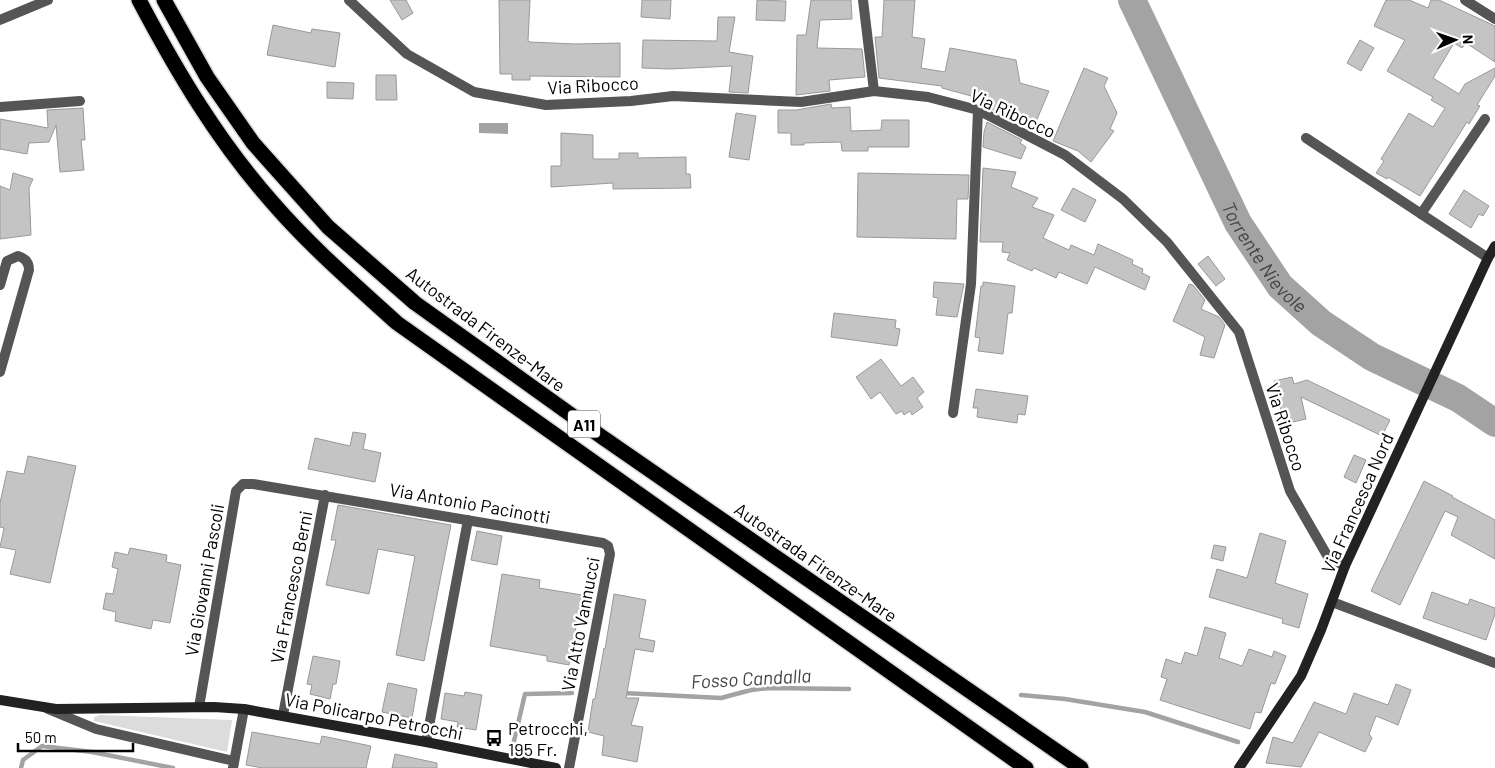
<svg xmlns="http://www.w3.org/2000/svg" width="1495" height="768" viewBox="0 0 1495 768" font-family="Barlow,sans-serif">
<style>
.green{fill:#dcdcdc}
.water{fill:#a3a3a3}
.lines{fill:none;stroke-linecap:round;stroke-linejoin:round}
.stream{stroke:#a3a3a3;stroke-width:4.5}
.river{stroke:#a3a3a3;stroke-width:28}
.building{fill:#c4c4c4;stroke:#999}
.highway-casing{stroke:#dbdbdb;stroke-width:18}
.street{stroke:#555;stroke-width:10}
.secondary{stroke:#222;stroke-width:10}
.highway{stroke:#000;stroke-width:15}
.labels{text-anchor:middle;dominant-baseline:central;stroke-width:5;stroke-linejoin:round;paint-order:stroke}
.shield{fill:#fff;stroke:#4c4c4c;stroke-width:1}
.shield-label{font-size:16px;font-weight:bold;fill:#000}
.street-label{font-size:18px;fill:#000;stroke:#fff}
.poi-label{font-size:18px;fill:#000;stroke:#fff;text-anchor:start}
.water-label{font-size:19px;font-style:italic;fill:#444;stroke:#fff}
</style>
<rect width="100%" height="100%" fill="#fff"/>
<path class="green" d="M100 715 232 720 227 752 94 721V717Z"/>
<path class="water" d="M479 123H508V134L479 133Z"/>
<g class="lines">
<path class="stream" d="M623 693 721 698 751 690 769 688 849 689
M1021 695 1065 699 1145 712 1238 742
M513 745 525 694 572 693
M21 768 23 760 42 746 92 752 173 768"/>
<path class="river" id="s1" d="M1132 0 1238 223 1280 286 1321 323 1372 357 1458 398 1495 423"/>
</g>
<path class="building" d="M390 0H406L413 13 402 20Z
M499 0H530L528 41 530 42 575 44 620 43V77L530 76V80H512V74H500Z
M642 0H671L670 19 641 17Z
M757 0 786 1 785 21 756 20Z
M811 0H851L852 19 820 20 817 48 862 49 865 77 829 80 830 91 796 95 797 35H806Z
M884 0H915L912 37 925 39 921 68 945 72 950 48 1016 60 1020 83 1049 91 1035 124 1032 122 1028 128 991 109 993 105 975 97 942 88V86L879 78 875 37H882Z
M1386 0H1409L1428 8 1431 0H1439L1495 26V62L1466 43 1462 48 1454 43 1433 78 1459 94 1465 84 1495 68V76L1477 105 1480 106 1469 124 1467 122 1420 196 1388 177 1387 179 1376 173 1384 161 1381 159 1409 113 1433 127 1445 108 1431 100 1433 97 1387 71 1405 40 1374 26Z
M718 17H735L729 52 753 56 748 93 729 92 732 66 670 69 642 68 643 40 717 41Z
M273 25 311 33 312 29 340 33 335 67 267 55Z
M1360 40 1374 48 1361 71 1347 63Z
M1084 68 1108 78 1104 86 1117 113 1110 129 1114 131 1091 162 1078 151 1053 141Z
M376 75H396L397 100H376Z
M327 82 354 83 353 99 327 98Z
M831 104 832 108 850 107 851 131 881 130 882 120H909V147H868V151H842L841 142 804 143V145H791V133H778V110H796Z
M83 108 85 140H81L84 170 60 172 56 125 49 142 29 143 27 154 0 149V119L48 128 47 110Z
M736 113 756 116 749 160 729 157Z
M987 122 1022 140 1020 143 1026 147 1021 159 983 147 984 132Z
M561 133 593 135V159H619V153H638V158L686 157V174H690L691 188 613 189V183L551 187V166H561Z
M983 168 1016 172 1011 187 1038 198 1032 207 1054 215 1043 238 1069 250 1071 245 1094 255 1098 244 1133 260 1132 264 1143 269 1142 273 1150 277 1145 290 1095 267 1087 284 1059 272 1056 278 1034 268 1032 271 1007 260 1010 253 1002 252 1003 242H980Z
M13 173 33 179 29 188 31 235 0 239V186L10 190Z
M858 173 969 175 968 199H957L956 239 857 237Z
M1073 188 1096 200 1085 222 1061 210Z
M1464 190 1489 206 1483 216 1479 214 1471 228 1449 214Z
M1208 256 1225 279 1216 286 1198 264Z
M934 282 964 284 957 317 936 315 938 298 933 297Z
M983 282 1015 286 1012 313H1008L1003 354 978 351 980 338 975 337 981 286H983Z
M1189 284 1193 285 1205 300 1201 309 1219 317 1225 325 1214 358 1200 355 1205 337 1173 321Z
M834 313 896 320 895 328 900 329 897 346 831 337Z
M881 359 901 386 913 377 924 392 917 398 923 407 912 415 910 411 904 415 902 411 896 414 880 392 871 399 856 377Z
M1292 377 1294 384 1307 380 1390 420 1382 436 1301 397 1306 419 1284 424 1274 381Z
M976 389 1028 396 1025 415 1018 414 1017 423 977 417 978 408H973Z
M353 432 366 434 363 449 381 453 375 482 308 469 315 438 350 446Z
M1354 455 1366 460 1356 483 1344 477Z
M28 456 76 466 50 583 10 574 16 550 0 547 4 528 0 527V503L7 471 24 474Z
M1424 481 1453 496 1452 497 1495 520V559L1451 535 1458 517 1445 511 1400 605 1371 591Z
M338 505 451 525 424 661 396 655 415 556 378 549 369 594 326 585 336 540H331Z
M477 531 502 536 497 565 471 560Z
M1260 533 1286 541 1275 583 1308 594 1299 628 1282 623 1283 619 1209 597 1217 569 1247 578Z
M1214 545 1226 547 1223 561 1211 558Z
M130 548 167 555 166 562 181 565 170 623 153 620 151 629 115 621 116 612 103 609 106 593 113 594 118 569 112 567 115 552 128 555Z
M502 574 540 580 539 588 582 595 569 665 547 661V656L490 646Z
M1432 592 1468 605 1470 599 1495 608V614L1486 640 1423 618Z
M614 594 646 600 639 638 655 641 653 652 635 649 626 698H639L631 725 643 727 637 762 602 755 604 736 588 732 593 699H595L604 648 605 649Z
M1205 627 1226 633 1219 658 1242 666 1249 649 1272 657 1274 651 1286 656 1275 684 1271 683 1261 713 1255 712 1250 729 1160 700 1167 679 1161 677 1166 659 1181 664 1185 652 1197 656Z
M313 656 340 661 336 684H333L330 699 310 694 312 685 307 684Z
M388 683 417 689 412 718 382 712Z
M1396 684 1411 690 1398 725 1376 716 1369 734 1372 738 1365 752 1319 732 1301 767 1266 763 1273 737 1293 743 1314 702 1346 714 1354 693 1388 705Z
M465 692 482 695 476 730 457 727 458 722 441 719 445 693 464 696Z
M252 732 320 744 322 736 371 746 366 768H263L246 765Z
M395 754 437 763V768H392Z"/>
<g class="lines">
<g class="highway-casing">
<path id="highway" d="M139 0C177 72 218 141 272 202 310 246 354 284 397 323L1026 768
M164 0 207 77 253 143 328 227 415 303 602 437 1081 768"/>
</g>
<path class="street" d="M349 0 407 54 474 92 546 105 631 101 673 96 801 102 874 91 928 97 978 110 1065 155 1123 199 1167 242 1239 332 1290 491 1328 557 1345 566
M863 0 874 91
M1465 0 1495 19
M0 20 48 0
M0 107 80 101
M1306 138 1488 258
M1421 214 1485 119
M0 285 7 261 18 256C25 258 29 262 29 270L0 372
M953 413 971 284 978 110
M1332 602 1495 663
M199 707 236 491 243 484H253L603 543 608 546 610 554 569 768
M48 709 96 729 234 761
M283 715 325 495
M426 742 468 520
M233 768 244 709"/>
<path class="secondary" d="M0 700 56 709 214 707 244 709 426 742 556 768
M1239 768 1301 676 1321 630 1345 566 1488 258 1495 246"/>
<use href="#highway" class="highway"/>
</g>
<defs>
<g id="bus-bare" transform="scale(1.35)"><path d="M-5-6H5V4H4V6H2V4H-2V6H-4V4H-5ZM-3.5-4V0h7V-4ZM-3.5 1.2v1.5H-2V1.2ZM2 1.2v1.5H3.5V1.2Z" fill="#000" stroke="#fff" stroke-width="2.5" paint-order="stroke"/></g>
</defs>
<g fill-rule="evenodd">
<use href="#bus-bare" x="494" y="738"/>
</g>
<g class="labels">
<rect class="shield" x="568" y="410.5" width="32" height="27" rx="4"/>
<g class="shield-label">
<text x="584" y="424">A11</text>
</g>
<g class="street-label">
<text transform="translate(593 85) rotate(-3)">Via Ribocco</text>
<text transform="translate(1013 113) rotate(25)">Via Ribocco</text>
<text transform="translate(486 329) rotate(37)">Autostrada Firenze-Mare</text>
<text transform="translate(1286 427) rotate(72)">Via Ribocco</text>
<text transform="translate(470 503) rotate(10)">Via Antonio Pacinotti</text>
<text transform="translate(1357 503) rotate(-66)">Via Francesca Nord</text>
<text transform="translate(816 562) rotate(35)">Autostrada Firenze-Mare</text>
<text transform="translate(204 580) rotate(-80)">Via Giovanni Pascoli</text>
<text transform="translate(291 587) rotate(-79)">Via Francesco Berni</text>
<text transform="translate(580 624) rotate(-79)">Via Atto Vannucci</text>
<text transform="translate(374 716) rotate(11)">Via Policarpo Petrocchi</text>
</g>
<g class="poi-label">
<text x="508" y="728">Petrocchi,<tspan x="508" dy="21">195 Fr.</tspan></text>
</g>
<g class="water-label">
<text stroke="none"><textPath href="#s1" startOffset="290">Torrente Nievole</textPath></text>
<text transform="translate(751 678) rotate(-3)">Fosso Candalla</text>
</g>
</g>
<g transform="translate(1455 40) rotate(88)" stroke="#ffffff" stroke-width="4" paint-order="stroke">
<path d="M0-4L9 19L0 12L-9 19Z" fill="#000000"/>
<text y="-8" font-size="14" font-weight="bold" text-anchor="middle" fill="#000000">N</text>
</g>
<path d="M18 743v8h115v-8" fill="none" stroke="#000000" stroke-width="2.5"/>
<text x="25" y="743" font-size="15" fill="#000000" stroke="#ffffff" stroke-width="4" paint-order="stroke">50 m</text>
</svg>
